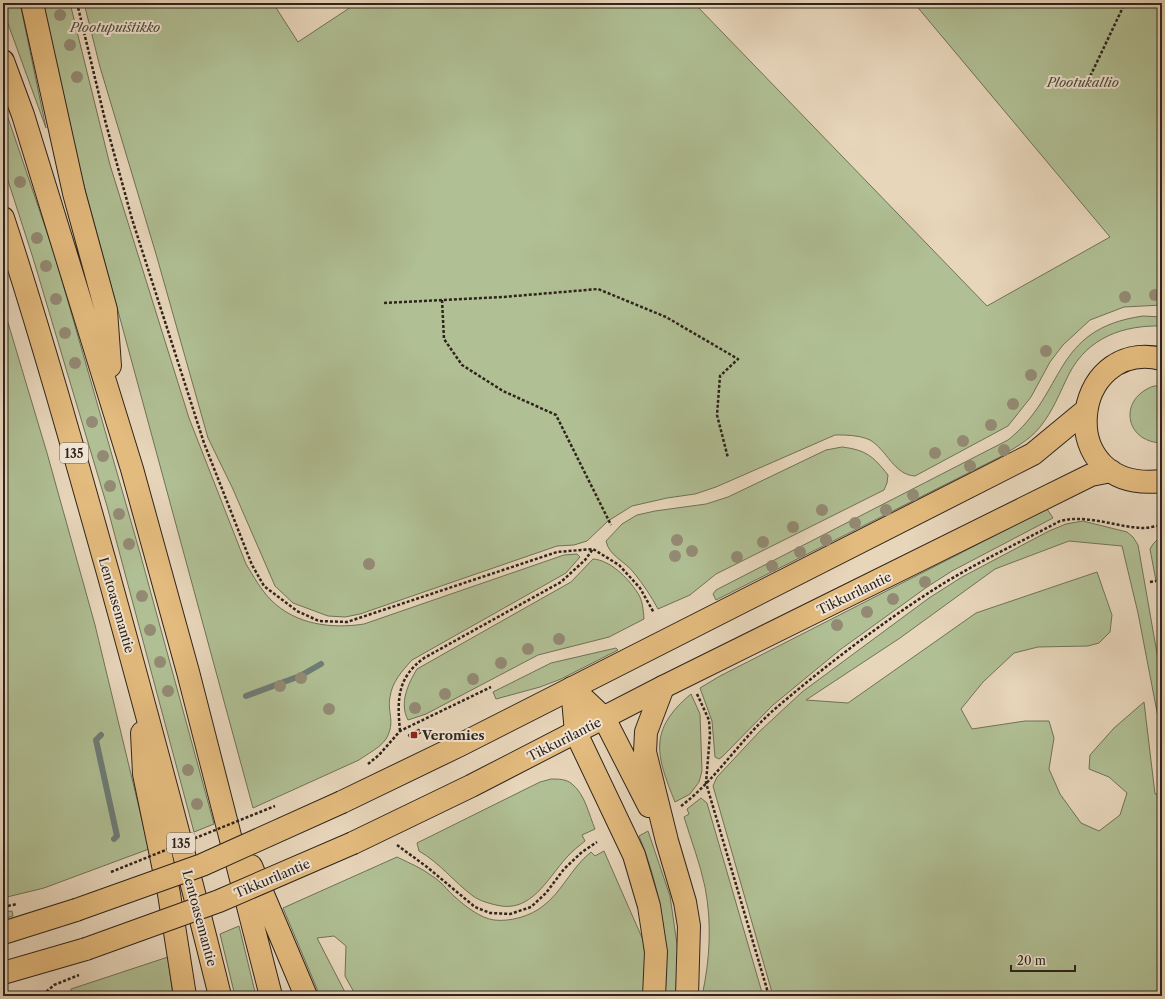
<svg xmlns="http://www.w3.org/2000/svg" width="1165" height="999" viewBox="0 0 1165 999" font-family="'Libre Caslon Text',serif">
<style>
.green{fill:#b0bf94;stroke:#6f7258}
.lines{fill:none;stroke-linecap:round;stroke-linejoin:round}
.stream{stroke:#6d7d77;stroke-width:6}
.building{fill:#d99b80;stroke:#2e241c}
.primary-casing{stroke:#2e241c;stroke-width:24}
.trunk-casing{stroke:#2e241c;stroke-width:24}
.path{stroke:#2e241c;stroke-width:2.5;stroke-dasharray:3 2;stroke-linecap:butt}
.primary{stroke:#e4bb7e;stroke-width:22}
.trunk{stroke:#e4bb7e;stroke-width:22}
.primary-bridge-casing{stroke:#2e241c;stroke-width:24;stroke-linecap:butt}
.path-bridge{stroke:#2e241c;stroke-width:2.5;stroke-dasharray:3 2;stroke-linecap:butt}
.primary-bridge{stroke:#e4bb7e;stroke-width:22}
.tree{fill:#938a74}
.poi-dot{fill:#8f2418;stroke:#f0e4d3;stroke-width:1.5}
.labels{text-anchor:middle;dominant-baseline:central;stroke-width:4;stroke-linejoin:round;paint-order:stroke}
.shield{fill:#f0e4d3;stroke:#685e53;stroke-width:1}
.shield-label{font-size:12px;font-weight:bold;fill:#2e241c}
.park-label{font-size:13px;font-style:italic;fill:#4e4b3a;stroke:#f0e4d3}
.street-label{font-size:13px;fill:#2e241c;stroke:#f0e4d3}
.poi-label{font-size:13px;font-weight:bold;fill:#2e241c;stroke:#f0e4d3;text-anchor:start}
</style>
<rect width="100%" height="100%" fill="#e8d6bb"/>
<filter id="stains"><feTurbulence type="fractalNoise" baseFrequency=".005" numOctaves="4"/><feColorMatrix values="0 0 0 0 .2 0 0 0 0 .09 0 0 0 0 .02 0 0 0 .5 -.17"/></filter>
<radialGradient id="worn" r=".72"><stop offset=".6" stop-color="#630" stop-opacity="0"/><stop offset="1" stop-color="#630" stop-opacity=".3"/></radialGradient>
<path class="green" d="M3 3H20L46 128 3 10Z
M43 3H70L110 165 189 418 246 564C254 577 261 590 271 600 296 625 332 629 364 624L564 555 577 554 580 557 566 573 412 660C402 671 392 682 390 697 387 713 396 722 386 739 380 748 367 754 359 760L253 808 77 160Z
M84 3H273L298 42 357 3H694L987 306 1110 237 914 3H1162V305L1124 307 1090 320 1063 345 1050 362 1031 397 1008 426 915 476C894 475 887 450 870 440 859 435 846 435 835 435L716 487 695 494 667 498 632 506 608 521 587 541 574 545 557 546 360 614 345 617 328 616 293 603 275 586 232 487 208 438 156 254 100 67Z
M3 103 55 256 140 553 214 824 194 832 107 506 33 258 3 165Z
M3 306 47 453 95 625 149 849 44 888 3 898Z
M1143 316 1162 317V326C1124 325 1088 337 1069 374 1060 392 1053 411 1040 427 1029 441 1012 449 998 458L716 600 713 594 716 590 1008 440C1067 393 1051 329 1143 316Z
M1154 386H1162V443C1124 442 1118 398 1154 386Z
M842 447C866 450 873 456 888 475L887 483 884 490 716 574 690 595 658 609C651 596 643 584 634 573 625 561 609 556 606 541L622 524 637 515 655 511 706 504 728 497 826 450Z
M1047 509 1053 518 952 571 927 587 841 649 773 705 722 757 719 759 715 757 712 721 700 688 720 676Z
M1083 521 1127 532 1133 537 1138 545 1162 682V738L1138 613 1122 546 1069 541 995 569 900 638 806 700 848 703 976 613 1097 572 1112 615 1110 632 1099 643 1088 646 1038 647 1014 653 983 682 961 709 972 729 1025 721H1049L1054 738 1049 769 1060 794 1081 823 1099 831 1120 815 1127 793 1109 777 1089 769 1090 755 1114 728 1144 702 1155 794H1162V968L1160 971 1162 996H773L713 786 717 777 760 731 802 692 929 598 962 577 1049 531 1066 524Z
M1162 535V580L1156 581 1150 549 1153 544Z
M593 559C610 560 628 578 637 592 643 600 643 609 644 619L609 637 538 655 426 714 408 720C399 703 408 684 417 669L571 582Z
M616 648 618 650 561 679 540 687 496 699 493 692 551 663Z
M691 694 700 714 702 771 699 782 690 794 675 802C656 755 648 730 691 694Z
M551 779C558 779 567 779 572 784 585 794 589 815 595 829L582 835 585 841C579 846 572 851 567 857 547 879 531 914 496 905 488 903 480 901 473 896 454 882 440 863 419 851L417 843 540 782Z
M701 798 707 803 763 996H702C710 960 712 923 705 887 700 863 691 840 684 817L689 814 687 809Z
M648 831 670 896 680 965 677 996H665C669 941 660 887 639 836Z
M604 851 643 940 647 972 645 996H356L345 976 346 946 334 936 317 938 347 996H320L283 908 397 857C409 863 422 868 432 876 441 881 447 890 455 897 465 906 480 918 494 920 510 922 531 916 543 906 562 892 571 868 591 852L595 856Z
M12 911 13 916 3 919V912Z
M239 926 256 996H235L220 934Z
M168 957 173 996H72L71 989Z"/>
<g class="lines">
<path class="stream" d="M246 696 300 676 321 664
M101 735 96 740 117 836 114 839"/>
</g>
<path class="building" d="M419 729 421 733 410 738 408 735Z"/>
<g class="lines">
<g class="primary-casing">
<path id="primary" d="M1162 359C1070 337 1051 494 1162 481
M342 802 460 745 1033 454 1085 411
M353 843 471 786 663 687 1091 475 1111 471
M3 933 76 910
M3 973 86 949"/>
</g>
<g class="trunk-casing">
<path id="trunk" d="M32 3 74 193 106 310 110 366
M3 61 23 115 132 469 188 672 271 996
M3 218C42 337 76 459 110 580 148 718 186 857 220 996
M663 687 646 732 645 752 667 841 685 902 689 926 687 996
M572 688 576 733 634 855 649 906 656 952 654 996
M572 688 604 718 649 806
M142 733 144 774 169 894 185 996
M251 866 306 996"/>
</g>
<path class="path" d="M77 3 106 124 132 219 204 443 252 565 264 586 297 611 319 621 347 622 557 552 593 549 619 565 640 588 654 613
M1086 85 1125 3
M442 300 444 339 462 365 503 391 556 415 611 525
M384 303 503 297 598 289 666 317 738 359 720 376 717 415 728 458
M1150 582 1156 581
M697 694 709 720 710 734 706 783 769 996
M400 731C397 699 397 678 424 658L561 582 585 560 593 549
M368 764 379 755 400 731 491 687
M681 806C716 780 741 738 776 708 824 667 876 627 930 592 971 565 1017 544 1060 521 1088 514 1115 527 1143 528 1149 528 1156 526 1162 525
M397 845 427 867 475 907 490 913 510 914 531 907 546 893 564 869 582 852 597 842
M3 907 17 904
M36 996 45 993
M44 996 45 993 54 985 79 975"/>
<use href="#primary" class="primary"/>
<use href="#trunk" class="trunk"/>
<g class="primary-bridge-casing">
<path id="primary-bridge" d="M76 910 202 865 342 802
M86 949 219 901 353 843"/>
</g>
<path class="path-bridge" d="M111 872 275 806"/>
<use href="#primary-bridge" class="primary-bridge"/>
</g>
<g class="tree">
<circle cx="60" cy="15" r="6"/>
<circle cx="70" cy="45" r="6"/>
<circle cx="77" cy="77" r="6"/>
<circle cx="20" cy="182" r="6"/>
<circle cx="37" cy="238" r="6"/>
<circle cx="46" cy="266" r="6"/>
<circle cx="1155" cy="295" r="6"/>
<circle cx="1125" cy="297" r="6"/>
<circle cx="56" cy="299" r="6"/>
<circle cx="65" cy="333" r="6"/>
<circle cx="1046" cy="351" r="6"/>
<circle cx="75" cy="363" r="6"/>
<circle cx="1031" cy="375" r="6"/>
<circle cx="1013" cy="404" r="6"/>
<circle cx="92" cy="422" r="6"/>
<circle cx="991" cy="425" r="6"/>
<circle cx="963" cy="441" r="6"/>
<circle cx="1004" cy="450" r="6"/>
<circle cx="935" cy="453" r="6"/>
<circle cx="103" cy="456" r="6"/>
<circle cx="970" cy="466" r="6"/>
<circle cx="110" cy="486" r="6"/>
<circle cx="913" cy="495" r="6"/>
<circle cx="822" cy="510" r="6"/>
<circle cx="886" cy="510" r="6"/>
<circle cx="119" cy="514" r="6"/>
<circle cx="855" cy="523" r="6"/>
<circle cx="793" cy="527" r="6"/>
<circle cx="677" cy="540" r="6"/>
<circle cx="826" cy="540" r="6"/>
<circle cx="763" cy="542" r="6"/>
<circle cx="129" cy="544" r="6"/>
<circle cx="692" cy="551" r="6"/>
<circle cx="800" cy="552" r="6"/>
<circle cx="675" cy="556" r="6"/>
<circle cx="737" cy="557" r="6"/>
<circle cx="369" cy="564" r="6"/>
<circle cx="772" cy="566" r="6"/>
<circle cx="925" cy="582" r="6"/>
<circle cx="142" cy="596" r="6"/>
<circle cx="893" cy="599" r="6"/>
<circle cx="867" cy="612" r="6"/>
<circle cx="837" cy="625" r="6"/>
<circle cx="150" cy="630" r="6"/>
<circle cx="559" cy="639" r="6"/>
<circle cx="528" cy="649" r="6"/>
<circle cx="160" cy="662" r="6"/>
<circle cx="501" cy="663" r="6"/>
<circle cx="301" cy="678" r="6"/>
<circle cx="473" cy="679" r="6"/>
<circle cx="280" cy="686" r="6"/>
<circle cx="168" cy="691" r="6"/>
<circle cx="445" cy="694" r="6"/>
<circle cx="415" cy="708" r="6"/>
<circle cx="329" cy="709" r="6"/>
<circle cx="188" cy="770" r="6"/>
<circle cx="197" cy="804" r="6"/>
</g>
<rect class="poi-dot" x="410" y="731" width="8" height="8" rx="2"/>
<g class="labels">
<g class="shield">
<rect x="60" y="443" width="28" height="20" rx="3"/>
<rect x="167" y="833" width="28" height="20" rx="3"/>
</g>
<g class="shield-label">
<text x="74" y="453">135</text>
<text x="181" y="843">135</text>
</g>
<g class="park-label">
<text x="115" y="27">Plootupuistikko</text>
<text x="1083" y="82">Plootukallio</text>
</g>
<g class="street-label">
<text transform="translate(854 593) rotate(-26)">Tikkurilantie</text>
<text transform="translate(117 605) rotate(74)">Lentoasemantie</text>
<text transform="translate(564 739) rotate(-27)">Tikkurilantie</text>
<text transform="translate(272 878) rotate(-23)">Tikkurilantie</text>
<text transform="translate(200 918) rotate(75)">Lentoasemantie</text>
</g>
<g class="poi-label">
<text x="422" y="735">Veromies</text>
</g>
</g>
<rect width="1165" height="999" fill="none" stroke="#e8d6bb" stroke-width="16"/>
<rect x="4" y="4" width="1157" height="991" fill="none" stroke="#2e241c" stroke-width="2"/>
<rect x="8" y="8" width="1149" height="983" fill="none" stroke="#2e241c"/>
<path d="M1011 965v6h64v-6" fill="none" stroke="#2e241c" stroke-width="2"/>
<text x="1017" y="965" font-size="12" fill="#2e241c" stroke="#f0e4d3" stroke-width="3" paint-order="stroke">20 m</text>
<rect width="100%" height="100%" filter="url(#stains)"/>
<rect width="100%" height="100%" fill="url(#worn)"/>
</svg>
